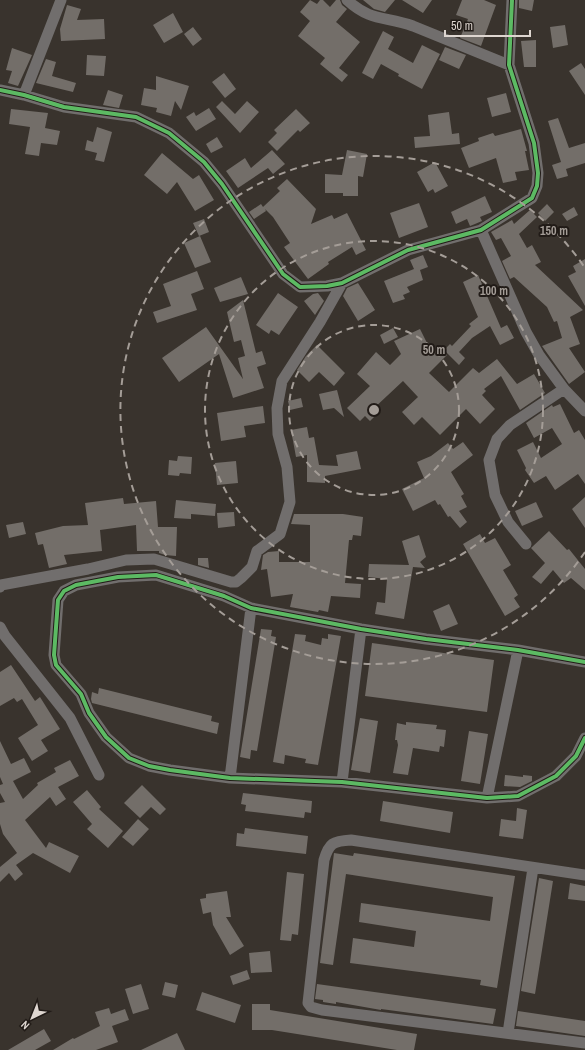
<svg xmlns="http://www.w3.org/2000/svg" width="585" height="1050" viewBox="0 0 585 1050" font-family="'Archivo Narrow',sans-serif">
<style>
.building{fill:#736e69}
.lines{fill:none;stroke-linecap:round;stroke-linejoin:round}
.street{stroke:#716e6d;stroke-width:11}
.cycleway-casing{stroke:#211b17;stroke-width:6}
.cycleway{stroke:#5cba63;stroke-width:4}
.ring{fill:none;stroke:#a49d97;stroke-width:2;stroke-dasharray:7 5}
.centre{fill:#a49d97;stroke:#211b17;stroke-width:2}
.ring-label{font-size:12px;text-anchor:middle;font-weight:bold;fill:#a49d97;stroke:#211b17;stroke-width:4;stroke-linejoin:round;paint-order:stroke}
</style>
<rect width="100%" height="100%" fill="#39332d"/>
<path class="building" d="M310 0 317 4 320 0H323L330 7 336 0H340L342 5 347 9 336 22 360 42 339 68 348 75 342 82 320 64 325 58 298 36 310 21 300 12Z
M363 0H395L385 12 374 9Z
M402 0H432L423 13Z
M462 0H484L496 5 481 46 460 38 468 19 456 15Z
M519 0H534L532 11 519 8Z
M67 5 81 9 77 20 104 19 105 39 61 41 60 29Z
M173 13 183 32 164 43 153 25Z
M565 25 568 45 553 48 550 27Z
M193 27 202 39 193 46 184 34Z
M383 31 394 37 388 49 413 63 422 45 440 54 422 89 398 76 399 74 381 64 373 79 362 73Z
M536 40V67H524L521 41Z
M445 47 466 55 459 69 439 60Z
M12 48 32 55 18 86 8 83 12 71 6 70Z
M87 55 106 56 104 76 86 75Z
M46 59 56 62 52 76 76 83 73 92 36 83Z
M581 63 585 69V95L569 71Z
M224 73 236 89 225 98 212 82Z
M156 76 189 86 181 110 175 101 171 116 156 112 157 108 141 105 144 88 156 90Z
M108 90 123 95 119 108 103 105Z
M506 93 511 112 492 117 487 98Z
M222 101 235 114 247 101 259 112 240 133 216 107Z
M209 108 216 119 196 131 186 117 194 112 196 116Z
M11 109 48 113 45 128 60 131 57 145 41 143 39 156 25 154 30 127 9 124Z
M296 109 310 123 300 132 298 130 277 151 268 142 277 133 274 130Z
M449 112 452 134 459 133 460 144 415 148 414 137 430 136 428 115Z
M558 118 569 148 585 143V163L566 169 568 176 557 179 552 165 561 162 548 121Z
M97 127 112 132 104 162 95 160 97 153 85 150 87 140 93 142Z
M521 129 527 151H525L529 170 515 172 517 180 503 183 496 158 469 168 461 148 479 141 478 138 493 133 495 136Z
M217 137 223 147 211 153 206 144Z
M272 150 285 164 273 174 268 168 238 188 226 171 245 158 251 168Z
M347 150 367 154 363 177 358 176V196H343V193H325V174L342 175Z
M162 153 193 179 199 175 214 200 195 211 177 182 167 194 144 175Z
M435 162 448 186 435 193 433 189 428 192 417 172Z
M287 179 316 209 311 224 332 215 334 219 347 213 366 250 356 255 352 247 328 262 329 264 308 279 284 247 290 243 273 217 265 209 266 211 254 219 249 212 261 204 263 207 280 191 277 188Z
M485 196 492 212 480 217 482 221 475 224 470 226 467 219 456 224 451 212Z
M419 203 428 227 399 238 390 213Z
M547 204 554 212 545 221 538 213Z
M574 207 578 215 567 221 562 214Z
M530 210 537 217 519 234 527 248 532 245 541 262 535 265 583 310 570 317 580 344 569 348 585 372 569 384 542 346 562 338 557 321 554 322 547 307 514 277 510 279 502 261 511 256 501 238 496 240 491 232 512 220 514 224Z
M204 219 209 232 199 236 193 223Z
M200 236 211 262 195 268 184 243Z
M423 255 428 267 420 270 423 280 407 287 410 292 403 295 405 299 393 303 384 281 414 269 410 260Z
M585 259V306L568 276 576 272 573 266Z
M197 271 204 289 191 294 197 310 157 323 153 312 171 306 163 284Z
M478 275 501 328 507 325 514 338 500 345 490 326 472 338 459 352 465 358 459 365 444 350 450 344 452 346 471 326 469 324 478 317 463 282Z
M241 277 248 294 220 302 214 288Z
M358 283 375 310 358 321 343 296 347 288Z
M278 293 298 307 279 335 271 330 269 334 256 325Z
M318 293 324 301 315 315 304 301 313 294Z
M243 300 256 353 262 351 266 364 257 367 264 388 233 398 219 354 179 382 162 358 206 327 243 379 238 358 245 356 241 340 234 342 227 312Z
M393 328 398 337 384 344 380 335Z
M420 329 431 351 437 345 447 355 429 373 449 392 473 368 479 373 497 359 517 384 534 374 545 393 520 410 501 376 484 389 486 391 482 395 495 409 480 424 466 409 440 435 422 417 414 425 402 412 418 397 403 381 372 410 377 414 370 421 365 416 360 421 347 408 370 386 357 374 376 352 390 365 401 354 394 341Z
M317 345 345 373 334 386 319 372 309 382 297 370 306 356Z
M337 390 344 417 334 408 323 410 319 394Z
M301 398 303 407 290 410 288 401Z
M560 404 574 433 579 430 585 440V484L578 474 555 490 546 476 534 483 525 470 526 468 517 450 533 442 541 458 562 444 552 428 534 438 526 423 552 405 553 407Z
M263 406 265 423 244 426 246 437 221 441 217 413Z
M307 427 309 438 314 437 319 465 338 466 336 455 357 451 361 469 325 476V483L307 482V455L296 457 291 430Z
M463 442 473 455 451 472 464 494 461 496 467 507 459 511 467 522 460 528 450 516 448 517 440 504 438 505 435 500 413 511 402 489 424 478 417 462 431 456 448 443 453 449Z
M178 456 192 457 191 474 180 473 179 476 168 475 169 460 177 461Z
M236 461 238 483 217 485 215 463Z
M585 497V528L572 509Z
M123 498 124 504 156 501 158 527H177L176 556 165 555 159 553V551H137L136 525 100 530 102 551 64 555 67 564 49 568 43 544 38 545 35 533 63 526 88 525 85 503Z
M176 500 216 504 215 516 191 514V519L174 518Z
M536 502 543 517 522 526 515 511Z
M234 512 235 526 218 528 217 513Z
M294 514H343L363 517 361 536 353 535 352 540H349L345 583 361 584 360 598 331 596 328 612 319 610 318 612 290 607 293 594 271 597 267 569 261 570 263 555 268 552 279 551V562H310V525L291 524Z
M23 522 26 534 9 538 6 525Z
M549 531 567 550 569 549 585 569V590L571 578 564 583 553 570 541 584 532 577 545 563 531 548Z
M480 534 485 543 495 538 511 565 503 570 518 595 514 598 520 607 505 616 463 544Z
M419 535 426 557 420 562 425 568 413 567 404 619 375 614 377 602 385 603 387 579 368 577 369 564 409 565 402 541Z
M198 558H208L209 568 198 565Z
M449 604 458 624 441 631 433 611Z
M261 629 272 630 271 636 276 637 257 751 251 750 250 759 240 757Z
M295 634 306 635 305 641 321 645 322 638 328 639V634L341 636 318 765 305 763 306 759 285 755 284 764 273 762Z
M372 643 494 660 487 712 365 696Z
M11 665 35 701 40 697 60 729 41 740 48 751 32 761 18 738 38 725 22 699 17 702 14 698 0 706V672Z
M99 688 212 716 211 721 219 723 217 734 92 703 91 699 92 692 98 694Z
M360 718 378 721 370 773 351 770Z
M406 722 437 725 436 729 446 730 444 747 440 746 439 752 413 748 408 775 393 773 398 745 397 740H395L397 723 406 725Z
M469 731 488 734 480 784 461 781Z
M0 741 11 764 24 758 31 772 13 781 23 799 38 785 37 783 56 772 54 768 70 760 79 776 58 787 66 799 56 806 50 797 25 820 46 848 49 842 79 856 70 873 33 853 16 865 23 874 15 881 9 873 0 882V867L17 853 3 834 0 824V803L5 802 0 793V785L3 784 0 777Z
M505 775 523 777V775L532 776V781L520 787 504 786Z
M142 785 166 809 160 815 151 807 140 818 124 803Z
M87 790 101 807 99 809 123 831 108 848 87 829 92 824 73 802Z
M243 793 312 801 311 813 305 812 304 818 245 811 246 805 241 804Z
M383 801 453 812 450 833 380 821Z
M517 808 527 810 523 839 499 836 501 819 516 821Z
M138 819 149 829 133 846 122 837Z
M245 828 308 836 306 854 236 846 237 833 244 834Z
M334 853 353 856 354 853 515 876 497 988 480 985 481 980 350 963 353 938 414 947 416 931 359 922 361 903 490 921 493 897 346 874 333 965 320 963Z
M287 872 304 874 298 935 292 934 291 941 280 940Z
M539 878 553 881 535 994 521 991Z
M570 883 585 886V901L568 899Z
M227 891 231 917H226L244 946 230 955 213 925 211 912 203 914 200 899 206 898V894Z
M270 951 272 972 251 973 249 953Z
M247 970 250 979 233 985 230 976Z
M165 982 178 985 175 998 162 995Z
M141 984 149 1009 133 1014 125 989Z
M317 984 496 1009 493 1024 381 1009V1010L336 1002V1004L323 1002V1000L315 999Z
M202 992 241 1005 235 1023 196 1010Z
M252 1004H270V1010L417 1034 414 1050H397L272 1030H252Z
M109 1008 111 1014 125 1009 129 1020 112 1026 118 1042 96 1050H53L73 1038 74 1039 100 1026 95 1012Z
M518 1011 585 1021V1036L516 1026Z
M44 1029 51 1041 35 1050H8Z
M177 1033 185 1050H141Z"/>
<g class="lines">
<path class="street" d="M347 0C371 22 385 16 413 26L509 65
M0 90 24 95 64 107 136 117 169 133 204 162 222 184 283 274 300 287 327 286 342 283 408 250 481 230 532 198 537 186 538 173 534 143 509 65 512 0
M24 95 61 0
M481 230 526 332 539 355 564 389 585 411
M526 544 508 522 495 495 489 460 497 439 510 425 564 389
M0 587 1 585 88 569 126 560 154 559 231 582H236L241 578 252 567 257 551 280 534 290 502 287 467 278 434 277 408 282 381 320 322 342 283
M0 627 5 636 70 718 99 775
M585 662 518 650 426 639 361 629 251 608 224 596 156 575 118 577 76 585 64 591 58 600 54 655 56 665 81 694 89 713 106 737 129 758 149 766 170 770 230 778 342 782 487 798 518 796 556 776 576 756 585 738
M230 778 251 608
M342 782 361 629
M487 798 518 650
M585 875 351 840C333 841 329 843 324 860L308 1003 311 1007 322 1010 585 1043
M508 1033 533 868"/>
<g class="cycleway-casing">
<path id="cycleway" d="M0 90 24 95 64 107 136 117 169 133 204 162 222 184 283 274 300 287 327 286 342 283 408 250 481 230 532 198 537 186 538 173 534 143 509 65 512 0
M585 662 518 650 426 639 361 629 251 608 224 596 156 575 118 577 76 585 64 591 58 600 54 655 56 665 81 694 89 713 106 737 129 758 149 766 170 770 230 778 342 782 487 798 518 796 556 776 576 756 585 738"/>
</g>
<use href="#cycleway" class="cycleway"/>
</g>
<g class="ring">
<circle cx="374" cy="410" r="85"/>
<circle cx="374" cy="410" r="169"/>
<path d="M585 552A254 254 0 1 1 585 268"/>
</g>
<circle cx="374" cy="410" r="6" class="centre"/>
<g class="ring-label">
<text x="554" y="235">150 m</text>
<text x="494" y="295">100 m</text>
<text x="434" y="354">50 m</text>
</g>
<g transform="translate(32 1018) rotate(223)" stroke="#211b17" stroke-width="3" paint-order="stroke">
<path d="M0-3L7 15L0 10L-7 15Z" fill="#ded6d0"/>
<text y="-6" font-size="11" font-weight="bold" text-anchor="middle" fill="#ded6d0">N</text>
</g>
<path d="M445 30v6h85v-6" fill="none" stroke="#ded6d0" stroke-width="2"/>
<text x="451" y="30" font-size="12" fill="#ded6d0" stroke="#211b17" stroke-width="3" paint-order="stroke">50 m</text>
</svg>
